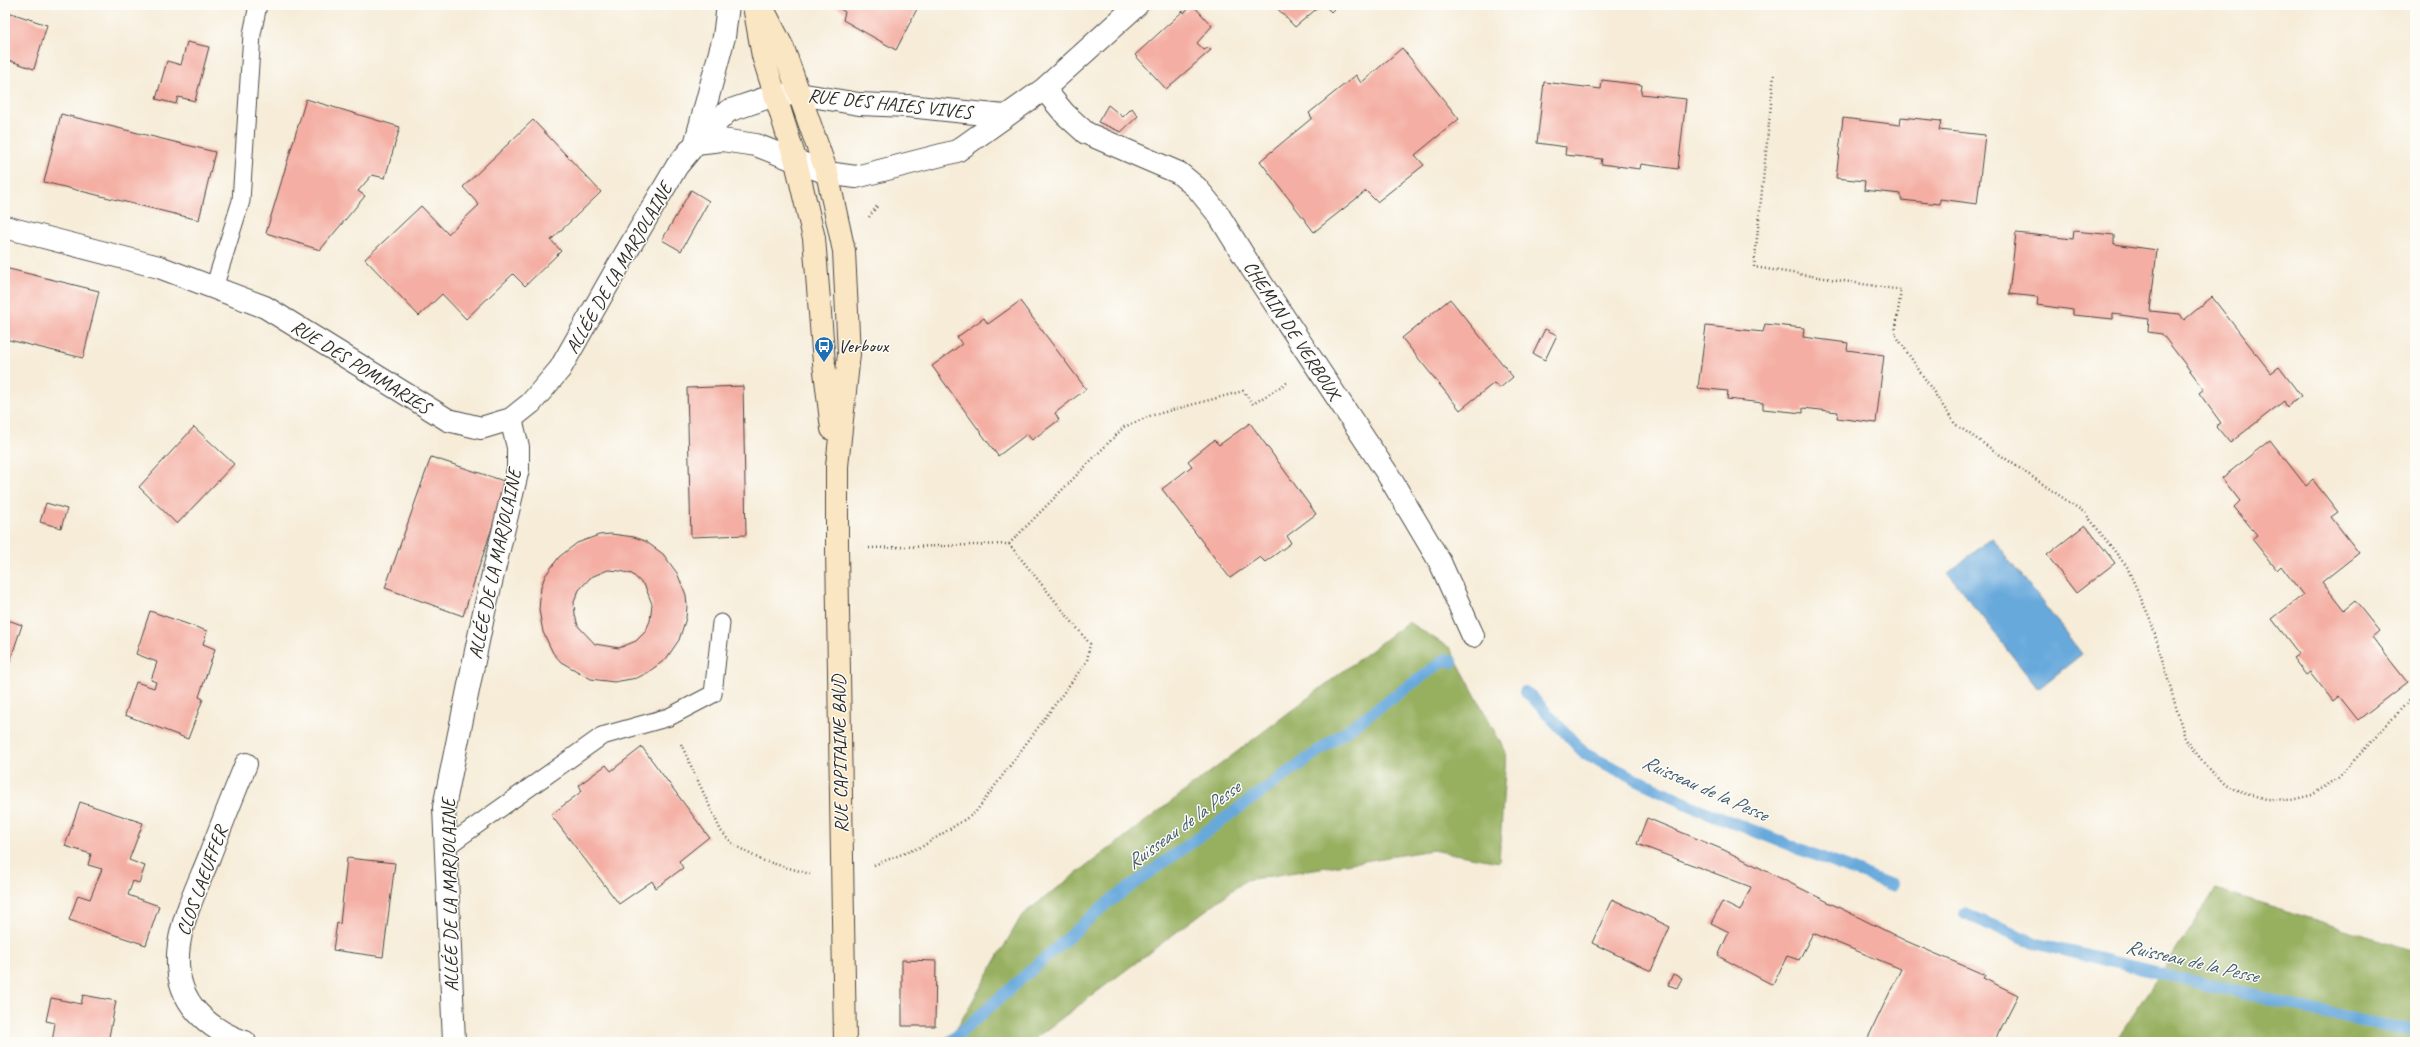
<svg xmlns="http://www.w3.org/2000/svg" width="2420" height="1047" viewBox="0 0 2420 1047" font-family="Caveat,sans-serif">
<style>
.forest{fill:#97b061;stroke:#616e46}
.water{fill:#68a9dc;stroke:#4a6a84}
.lines{fill:none;stroke-linecap:round;stroke-linejoin:round}
.stream{stroke:#68a9dc;stroke-width:12}
.building{fill:#f4aea3;fill-rule:evenodd}
.service-casing{stroke:#494845;stroke-width:19}
.minor-casing{stroke:#494845;stroke-width:24}
.secondary-casing{stroke:#494845;stroke-width:24}
.path{stroke:#494845;stroke-width:2.5;stroke-dasharray:1 3;stroke-linecap:butt}
.service{stroke:#fff;stroke-width:17}
.minor{stroke:#fff;stroke-width:22}
.secondary{stroke:#fbe6c3;stroke-width:22}
.labels{text-anchor:middle;dominant-baseline:central;stroke-width:3;stroke-linejoin:round;paint-order:stroke}
.street-label{font-size:19px;fill:#2b2b2b;stroke:#fdfcf7}
.poi-label{font-size:19px;fill:#2b2b2b;stroke:#fdfcf7;text-anchor:start}
.water-label{font-size:20px;font-style:italic;fill:#435d72;stroke:#fdfcf7}
</style>
<rect width="100%" height="100%" fill="#fdfcf7"/>
<filter id="ink" filterUnits="userSpaceOnUse"><feTurbulence type="fractalNoise" baseFrequency=".025" numOctaves="2"/><feDisplacementMap in="SourceGraphic" scale="8" xChannelSelector="R" yChannelSelector="G"/><feConvolveMatrix kernelMatrix="1 2 1 2 8 2 1 2 1" color-interpolation-filters="sRGB"/></filter>
<filter id="wash" filterUnits="userSpaceOnUse"><feTurbulence type="fractalNoise" baseFrequency=".012" numOctaves="4" result="noise"/><feDisplacementMap in="SourceGraphic" scale="16" xChannelSelector="R" yChannelSelector="G"/><feGaussianBlur stdDeviation="0.9" result="paint"/><feColorMatrix in="noise" values="0 0 0 0 0 0 0 0 0 0 0 0 0 0 0 0 0 1.4 0 .05"/><feComposite in="paint" operator="in"/></filter>
<g filter="url(#wash)">
<rect width="100%" height="100%" fill="#f6ecd8"/>
<path class="forest" d="M1408 622 1450 648 1506 753 1499 862 1432 850 1246 880 1030 1042H949L1022 915Z
M2216 889 2415 951V1042H2122L2118 1037Z"/>
<path class="water" d="M1992 537 2082 654 2038 689 1948 573Z"/>
<g class="lines">
<path class="stream" d="M1525 692 1531 696 1585 754 1696 808 1891 885
M1965 914 2038 944 2352 1019 2415 1031
M950 1042 1106 904 1446 659 1452 662"/>
</g>
<g id="blocks">
<path class="building" d="M834 5H919L896 50 843 20 845 12Z
M1193 5 1212 26 1197 43 1204 50 1208 48 1211 50 1166 89 1135 55 1183 11 1184 13Z
M1274 5H1321L1295 27Z
M1324 5H1338L1331 12Z
M5 11 47 25 34 69 5 59Z
M187 42 209 47 195 101 178 97 176 104 156 99 167 61 181 65Z
M1402 48 1459 119 1415 155 1424 165 1377 202 1366 191 1314 232 1260 161 1312 118 1309 113 1356 75 1361 83Z
M1602 80 1642 85 1641 94 1686 99 1678 169 1641 164 1640 169 1601 164 1602 159 1565 155 1566 147 1537 143 1544 82 1601 89Z
M306 99 400 127 385 178 372 175 358 191 365 196 320 250 266 233Z
M1108 105 1123 117 1132 108 1138 116 1121 132 1098 122Z
M61 114 215 152 199 220 44 182Z
M1901 117 1941 121 1939 130 1985 135 1977 204 1940 199V204L1901 200V194L1864 190 1865 181 1836 178 1843 118 1900 125Z
M533 120 601 192 551 240 561 251 525 286 513 274 466 319 442 294 419 316 365 259 421 206 448 234 479 205 463 187Z
M691 190 709 201 681 251 662 240Z
M2074 231 2114 235V244L2157 250 2150 311 2180 314 2184 320 2212 297 2271 373 2279 367 2301 396 2287 407 2284 401 2230 443 2216 426 2221 423 2199 393 2204 389 2162 334 2148 332 2149 319 2113 314V319L2073 315V310L2037 305 2038 297 2009 294 2016 233 2073 239Z
M5 268 99 291 83 358 5 339Z
M1450 299 1513 377 1500 388 1494 383 1460 410 1402 338Z
M1020 301 1086 389 1055 413 1059 420 1032 440 1027 434 998 456 932 366 962 344 957 337 984 318 988 324Z
M1765 324 1804 328 1803 337 1848 343 1847 350 1884 355 1876 423 1837 418 1838 412 1803 408V413L1763 409V403L1727 399 1728 391 1698 388 1706 326 1763 332Z
M1545 329 1557 335 1545 360 1533 354Z
M743 386 746 535 691 537 687 388Z
M1250 423 1316 514 1287 536 1291 543 1265 562 1260 557 1230 578 1162 489 1192 466 1188 461 1214 440 1219 445Z
M194 427 234 464 177 524 139 487Z
M2270 440 2306 486 2313 480 2338 512 2331 517 2359 553 2322 582 2344 610 2355 601 2379 631 2372 637 2407 682 2358 720 2339 696 2333 701 2310 672 2306 675 2293 658 2299 654 2272 619 2303 595 2281 566 2277 570 2252 539 2257 535 2234 507 2240 501 2222 478Z
M431 457 507 482 463 616 385 588Z
M46 503 67 509 61 528 40 522Z
M2085 525 2115 563 2076 593 2047 555Z
M611 534 634 537 645 541 663 554 677 573 686 595 687 606 686 618 679 640 666 659 647 673 637 678 614 682 591 679 561 662 553 653 543 632 539 610 541 587 545 576 559 557 577 543 599 535ZM608 570 620 571 632 574 645 586 652 604 650 621 645 632 636 641 619 648 595 644 578 626 575 615 574 602 579 590 591 577Z
M150 611 207 631 203 644 215 649 199 697 203 699 188 739 125 715 136 682 154 688 156 682 151 680 157 662 136 654Z
M5 619 22 625 8 667 5 666Z
M642 747 709 837 679 861 683 868 656 888 652 881 619 904 551 815 582 791 579 785 606 765 611 771Z
M80 802 143 823 129 860 145 866 139 883 133 881 128 895 159 906 146 945 69 920 78 895 90 899 102 869 88 865 91 854 65 846Z
M1647 818 1724 850 1906 941 1985 975 1983 978 2018 995 1994 1042H1866L1901 969 1813 933 1799 960 1787 956 1773 985 1718 956 1729 932 1711 923 1722 902 1740 911 1751 887 1637 844Z
M347 858 395 863 383 957 333 950 337 923 340 924Z
M1612 899 1670 927 1651 971 1592 943Z
M902 960 936 961 935 1026H902Z
M1673 974 1682 978 1677 988 1668 985Z
M83 995 116 1001 108 1042H52L55 1023 46 1021 51 998 81 1004Z"/>
</g>
</g>
<g filter="url(#ink)">
<use href="#blocks" fill-opacity="0" stroke="#494845" stroke-width="1"/>
<g class="lines">
<g class="service-casing">
<path id="service" d="M214 288 241 201 252 34 258 5
M446 847 602 736 669 717 713 694 721 623"/>
</g>
<g class="minor-casing">
<path id="minor" d="M1044 89 1065 114 1086 133 1179 173 1197 188 1218 214 1252 269 1387 473 1440 562 1473 636
M696 141 724 37 728 5
M696 143 722 140 756 145 827 173 856 177 957 151 1044 89 1137 5
M5 227 159 267 265 307 448 420 481 428 511 419 531 403 560 369 620 263 677 166 696 143 728 111 775 95 799 94 859 104 908 106 1004 116
M245 1042C226 1036 211 1027 197 1012 157 967 189 907 208 860 220 828 233 796 246 764
M454 1042 444 807 484 612 518 469V447L511 419"/>
</g>
<g class="secondary-casing">
<path id="secondary" d="M761 5 783 48 827 173 844 251 849 354 837 466V549L845 1042
M754 6 763 56 796 162 814 238 824 363 832 429"/>
</g>
<path class="path" d="M1774 75 1754 267 1901 290 1895 334 1955 424 2085 513 2127 567 2151 621 2185 738 2210 771 2231 788 2265 799 2291 800 2312 795 2338 778 2415 694
M869 217 878 205
M869 548 1009 544 1124 427 1150 416 1243 391 1253 404 1288 382
M681 744 721 831 734 845 761 860 810 874
M874 865 923 846 975 813 1087 661 1090 644 1009 544"/>
<use href="#service" class="service"/>
<use href="#minor" class="minor"/>
<use href="#secondary" class="secondary"/>
</g>
</g>
<defs>
<g id="bus-pin" transform="scale(1)"><path d="M0 17L-7.5 6A9.5 9.5 0 1 1 7.5 6Z" fill="#1f6fb2" stroke="#fdfcf7"/><path d="M-5-6H5V4H4V6H2V4H-2V6H-4V4H-5ZM-3.5-4V0h7V-4ZM-3.5 1.2v1.5H-2V1.2ZM2 1.2v1.5H3.5V1.2Z" fill="#fff"/></g>
</defs>
<g fill-rule="evenodd">
<use href="#bus-pin" x="824" y="346"/>
</g>
<g class="labels">
<g class="street-label">
<text transform="translate(890 104) rotate(6)">RUE DES HAIES VIVES</text>
<text transform="translate(619 268) rotate(-60)">ALLÉE DE LA MARJOLAINE</text>
<text transform="translate(1292 330) rotate(57)">CHEMIN DE VERBOUX</text>
<text transform="translate(361 367) rotate(32)">RUE DES POMMARIES</text>
<text transform="translate(495 564) rotate(-78)">ALLÉE DE LA MARJOLAINE</text>
<text transform="translate(840 754) rotate(-91)">RUE CAPITAINE BAUD</text>
<text transform="translate(202 881) rotate(-70)">CLOS LAEUFFER</text>
<text transform="translate(450 895) rotate(-91)">ALLÉE DE LA MARJOLAINE</text>
</g>
<g class="poi-label">
<text x="838" y="346">Verboux</text>
</g>
<g class="water-label">
<text transform="translate(1705 788) rotate(24)">Ruisseau de la Pesse</text>
<text transform="translate(1183 825) rotate(-36)">Ruisseau de la Pesse</text>
<text transform="translate(2192 961) rotate(13)">Ruisseau de la Pesse</text>
</g>
</g>
<rect width="2420" height="1047" fill="none" stroke="#fdfcf7" stroke-width="20"/>
</svg>
